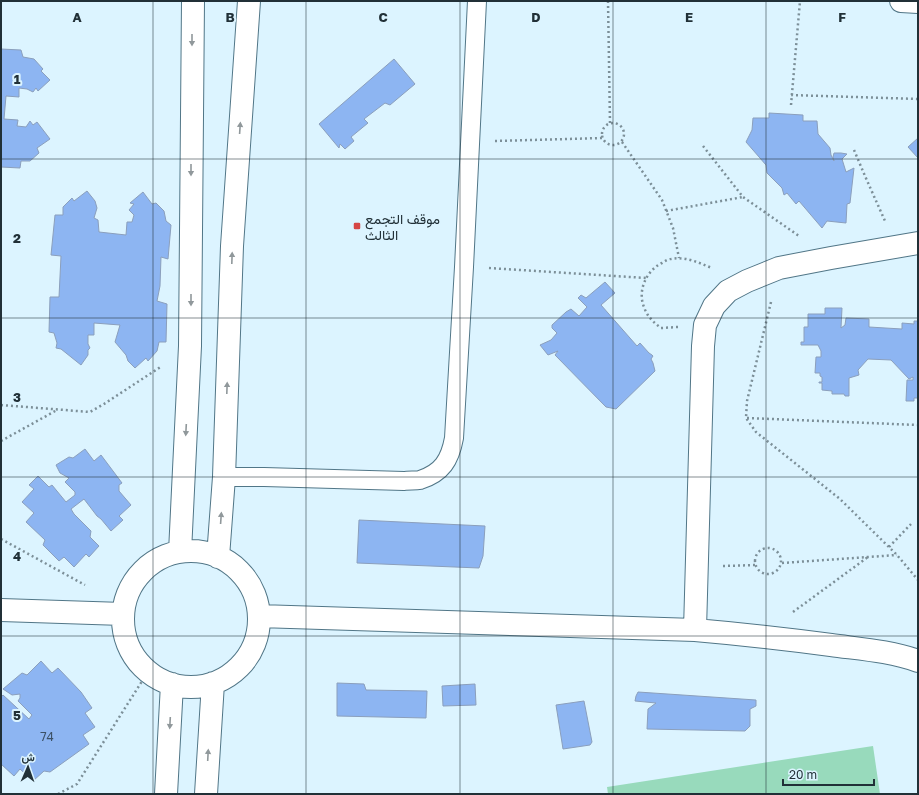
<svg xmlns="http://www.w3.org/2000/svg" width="919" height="795" viewBox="0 0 919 795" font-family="'Golos Text',Vazirmatn,sans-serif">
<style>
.green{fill:#98dabc}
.building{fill:#8db5f2;stroke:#8b9fbc}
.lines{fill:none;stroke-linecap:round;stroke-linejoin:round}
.service-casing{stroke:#517687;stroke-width:20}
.minor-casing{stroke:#517687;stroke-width:24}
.tertiary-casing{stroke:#517687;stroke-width:24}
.path{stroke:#7c8f98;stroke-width:2.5;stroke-dasharray:2 3;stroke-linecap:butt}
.service{stroke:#fff;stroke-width:18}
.minor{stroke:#fff;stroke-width:22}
.tertiary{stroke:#fff;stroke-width:22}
.oneway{fill:#90989b}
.grid{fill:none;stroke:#213037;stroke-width:1;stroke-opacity:0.55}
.poi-dot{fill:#d54645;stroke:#dcf4ff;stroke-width:1.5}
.labels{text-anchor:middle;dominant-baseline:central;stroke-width:4;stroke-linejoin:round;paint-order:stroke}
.number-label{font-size:12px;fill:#3c5166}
.poi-label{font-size:14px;fill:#213037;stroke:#dcf4ff;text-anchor:start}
.grid-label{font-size:13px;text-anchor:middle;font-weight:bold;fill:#213037;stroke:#dcf4ff;stroke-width:4;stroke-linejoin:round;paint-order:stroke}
</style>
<rect width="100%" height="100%" fill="#dcf4ff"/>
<path class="green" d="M873 746 880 794H608L607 787Z"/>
<path class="building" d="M1 49 21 50 23 57 34 59 43 69 41 71 50 80 38 91 36 88 33 92 27 89 19 88V97L6 96 4 119 18 120 17 126 26 127 30 121 33 125 37 122 50 139 37 148 39 153 30 161H21L20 168 1 167Z
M394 59 415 84 390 105 385 103 364 119 368 123 351 137 354 141 345 149 340 144 339 148 319 124Z
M769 113 803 115V121H817L818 134 830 148 831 155 834 161 833 157 834 153H841L847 154 842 159 846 172 854 168 850 203 847 204 846 223 827 221 822 228 799 201 796 204 787 193 784 195 782 188 767 173 766 165 746 142 752 130 753 118H769Z
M918 138V168V158L908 147Z
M87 191 95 201 97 208 94 218 98 220 99 232 126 235 127 222H132L134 215 129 210 134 204 130 203 143 192 152 204 156 203 164 211 166 221 171 225 168 259 161 257 160 286 157 301 167 304 166 342H159L157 351 148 361 146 358 135 368 128 361 126 355 115 342 120 325 94 323V335H88V344L90 348 88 350V355L81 365 61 349 56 348 57 343 54 333 49 332 50 297H59L61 256 51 255 55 215H63V207L72 198 74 201Z
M605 282 615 293 601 305 637 346 640 343 649 353 652 355 653 356 651 359 653 363 655 371 616 409 606 407 555 355 558 351 548 355 540 345 551 340 557 333 552 328V325L566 312 571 309 579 316 587 307 578 298 581 295 586 298Z
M825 308H842L841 328 845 325 846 318 869 319V327L902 329V323L914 324V321H918V398H914V401H906L907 380H913V377L909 379 891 360 868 359 858 370 859 375 849 378V396H845L844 394H832V391L822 390V383H819V382H822V377L820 376V373H815L816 357H821V351L818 345H801V342H804V327H808V314H825Z
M85 449 94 461 101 455 122 483 119 485V491L131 505 119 516 123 520 111 531 101 519 97 516 84 499 71 509 74 514 91 531 90 537 99 546 89 557 86 554 74 567 64 557 59 561 43 545 45 540 26 522 34 513 22 502 34 489 29 485 38 476 49 487 52 485 66 502 75 495V492L65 482 69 478 60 473 56 465 69 457 73 458Z
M359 520 485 526 483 556 479 568 357 563Z
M41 661 52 673 58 668 81 692 92 708 85 713 95 727 83 735 89 744 50 772 44 771 33 781 20 769 14 776 1 764V697L3 695 29 719 32 715 18 701 20 698V694L12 695 3 689 22 673 27 675Z
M337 683 364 684 366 690 427 691 426 718 337 716Z
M475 684 476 705 443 706 442 686Z
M638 692 756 700V706L750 709V726L745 731 647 729 648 709 656 703 635 701 636 696Z
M584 701 592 742 590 745 563 749 556 705Z"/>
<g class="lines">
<g class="service-casing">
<path id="service" d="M224 477H264L404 481C409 480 415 481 420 480 442 473 450 460 454 438L464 267 477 1"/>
</g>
<g class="minor-casing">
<path id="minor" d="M123 619a68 68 0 1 1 136 0a68 68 0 1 1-136 0Z
M180 552 190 346 193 1
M218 557 224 477 232 246 249 1
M1 610 123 614
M259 616 695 630C741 634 786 639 831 645 860 649 891 651 918 661
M695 630 703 346 705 325 714 306 728 291 747 281 779 268 831 258 918 243
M166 794 172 684
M206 794 213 683"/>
</g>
<g class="tertiary-casing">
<path id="tertiary" d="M901 1 918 2"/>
</g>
<path class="path" d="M608 1 610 124
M791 95 918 99
M791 105 800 1
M602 134a11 11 0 1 1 22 0a11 11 0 1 1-22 0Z
M495 141 603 138
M622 142 662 200 673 228 679 258
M703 146 743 197 799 236
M854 150 865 176 885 221
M666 211 743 197
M489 268 646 278
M771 302 747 401 746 418 756 432 840 499 897 555 918 580
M678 327 661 328C653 322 647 316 644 307 637 290 647 270 662 263 665 261 668 259 671 259 686 256 699 263 712 268
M1 405 90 412 104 404 162 366
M747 418 918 425
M1 441 57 410
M1 539 85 585
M889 547 911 524
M755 561a13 13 0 1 1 26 0a13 13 0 1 1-26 0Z
M782 563 897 555
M723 566 756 565
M793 612 868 557
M58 794 77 784 144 678"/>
<use href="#service" class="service"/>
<use href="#minor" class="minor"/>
<use href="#tertiary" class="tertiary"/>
</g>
<defs><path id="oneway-solid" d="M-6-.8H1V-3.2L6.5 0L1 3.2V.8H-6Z"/></defs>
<g class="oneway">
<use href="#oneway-solid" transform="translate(192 40) rotate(90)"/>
<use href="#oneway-solid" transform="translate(240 128) rotate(-86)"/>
<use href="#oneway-solid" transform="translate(191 170) rotate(90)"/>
<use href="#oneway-solid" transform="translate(232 258) rotate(-88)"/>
<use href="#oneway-solid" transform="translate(191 300) rotate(90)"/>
<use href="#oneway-solid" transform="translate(227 388) rotate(-88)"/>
<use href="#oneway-solid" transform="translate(186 430) rotate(93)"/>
<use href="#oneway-solid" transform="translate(221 518) rotate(-86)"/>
<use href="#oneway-solid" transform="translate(170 723) rotate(93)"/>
<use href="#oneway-solid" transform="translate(208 755) rotate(-87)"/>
</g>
<path class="grid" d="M153 1V794M306 1V794M460 1V794M613 1V794M766 1V794M1 159H918M1 318H918M1 477H918M1 636H918"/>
<rect class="poi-dot" x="353" y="222" width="8" height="8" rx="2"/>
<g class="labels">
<g class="number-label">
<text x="47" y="736">74</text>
</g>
<g class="poi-label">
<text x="365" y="218">موقف التجمع<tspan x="365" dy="16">الثالث</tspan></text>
</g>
</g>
<g class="grid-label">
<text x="77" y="22">A</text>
<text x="230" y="22">B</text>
<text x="383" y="22">C</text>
<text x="536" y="22">D</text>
<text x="689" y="22">E</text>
<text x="842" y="22">F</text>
<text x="17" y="84">1</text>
<text x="17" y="243">2</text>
<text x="17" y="402">3</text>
<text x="17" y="561">4</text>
<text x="17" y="720">5</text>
</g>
<rect width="919" height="795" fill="none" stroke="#213037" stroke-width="4"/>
<g transform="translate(28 767) rotate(2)" stroke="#dcf4ff" stroke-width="3" paint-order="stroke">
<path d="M0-3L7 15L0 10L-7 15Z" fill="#213037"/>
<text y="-6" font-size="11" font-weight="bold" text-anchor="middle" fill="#213037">ش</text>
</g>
<path d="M783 779v6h91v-6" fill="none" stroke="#213037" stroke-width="2"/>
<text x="789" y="779" font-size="12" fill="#213037" stroke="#dcf4ff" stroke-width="3" paint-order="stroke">20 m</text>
</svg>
